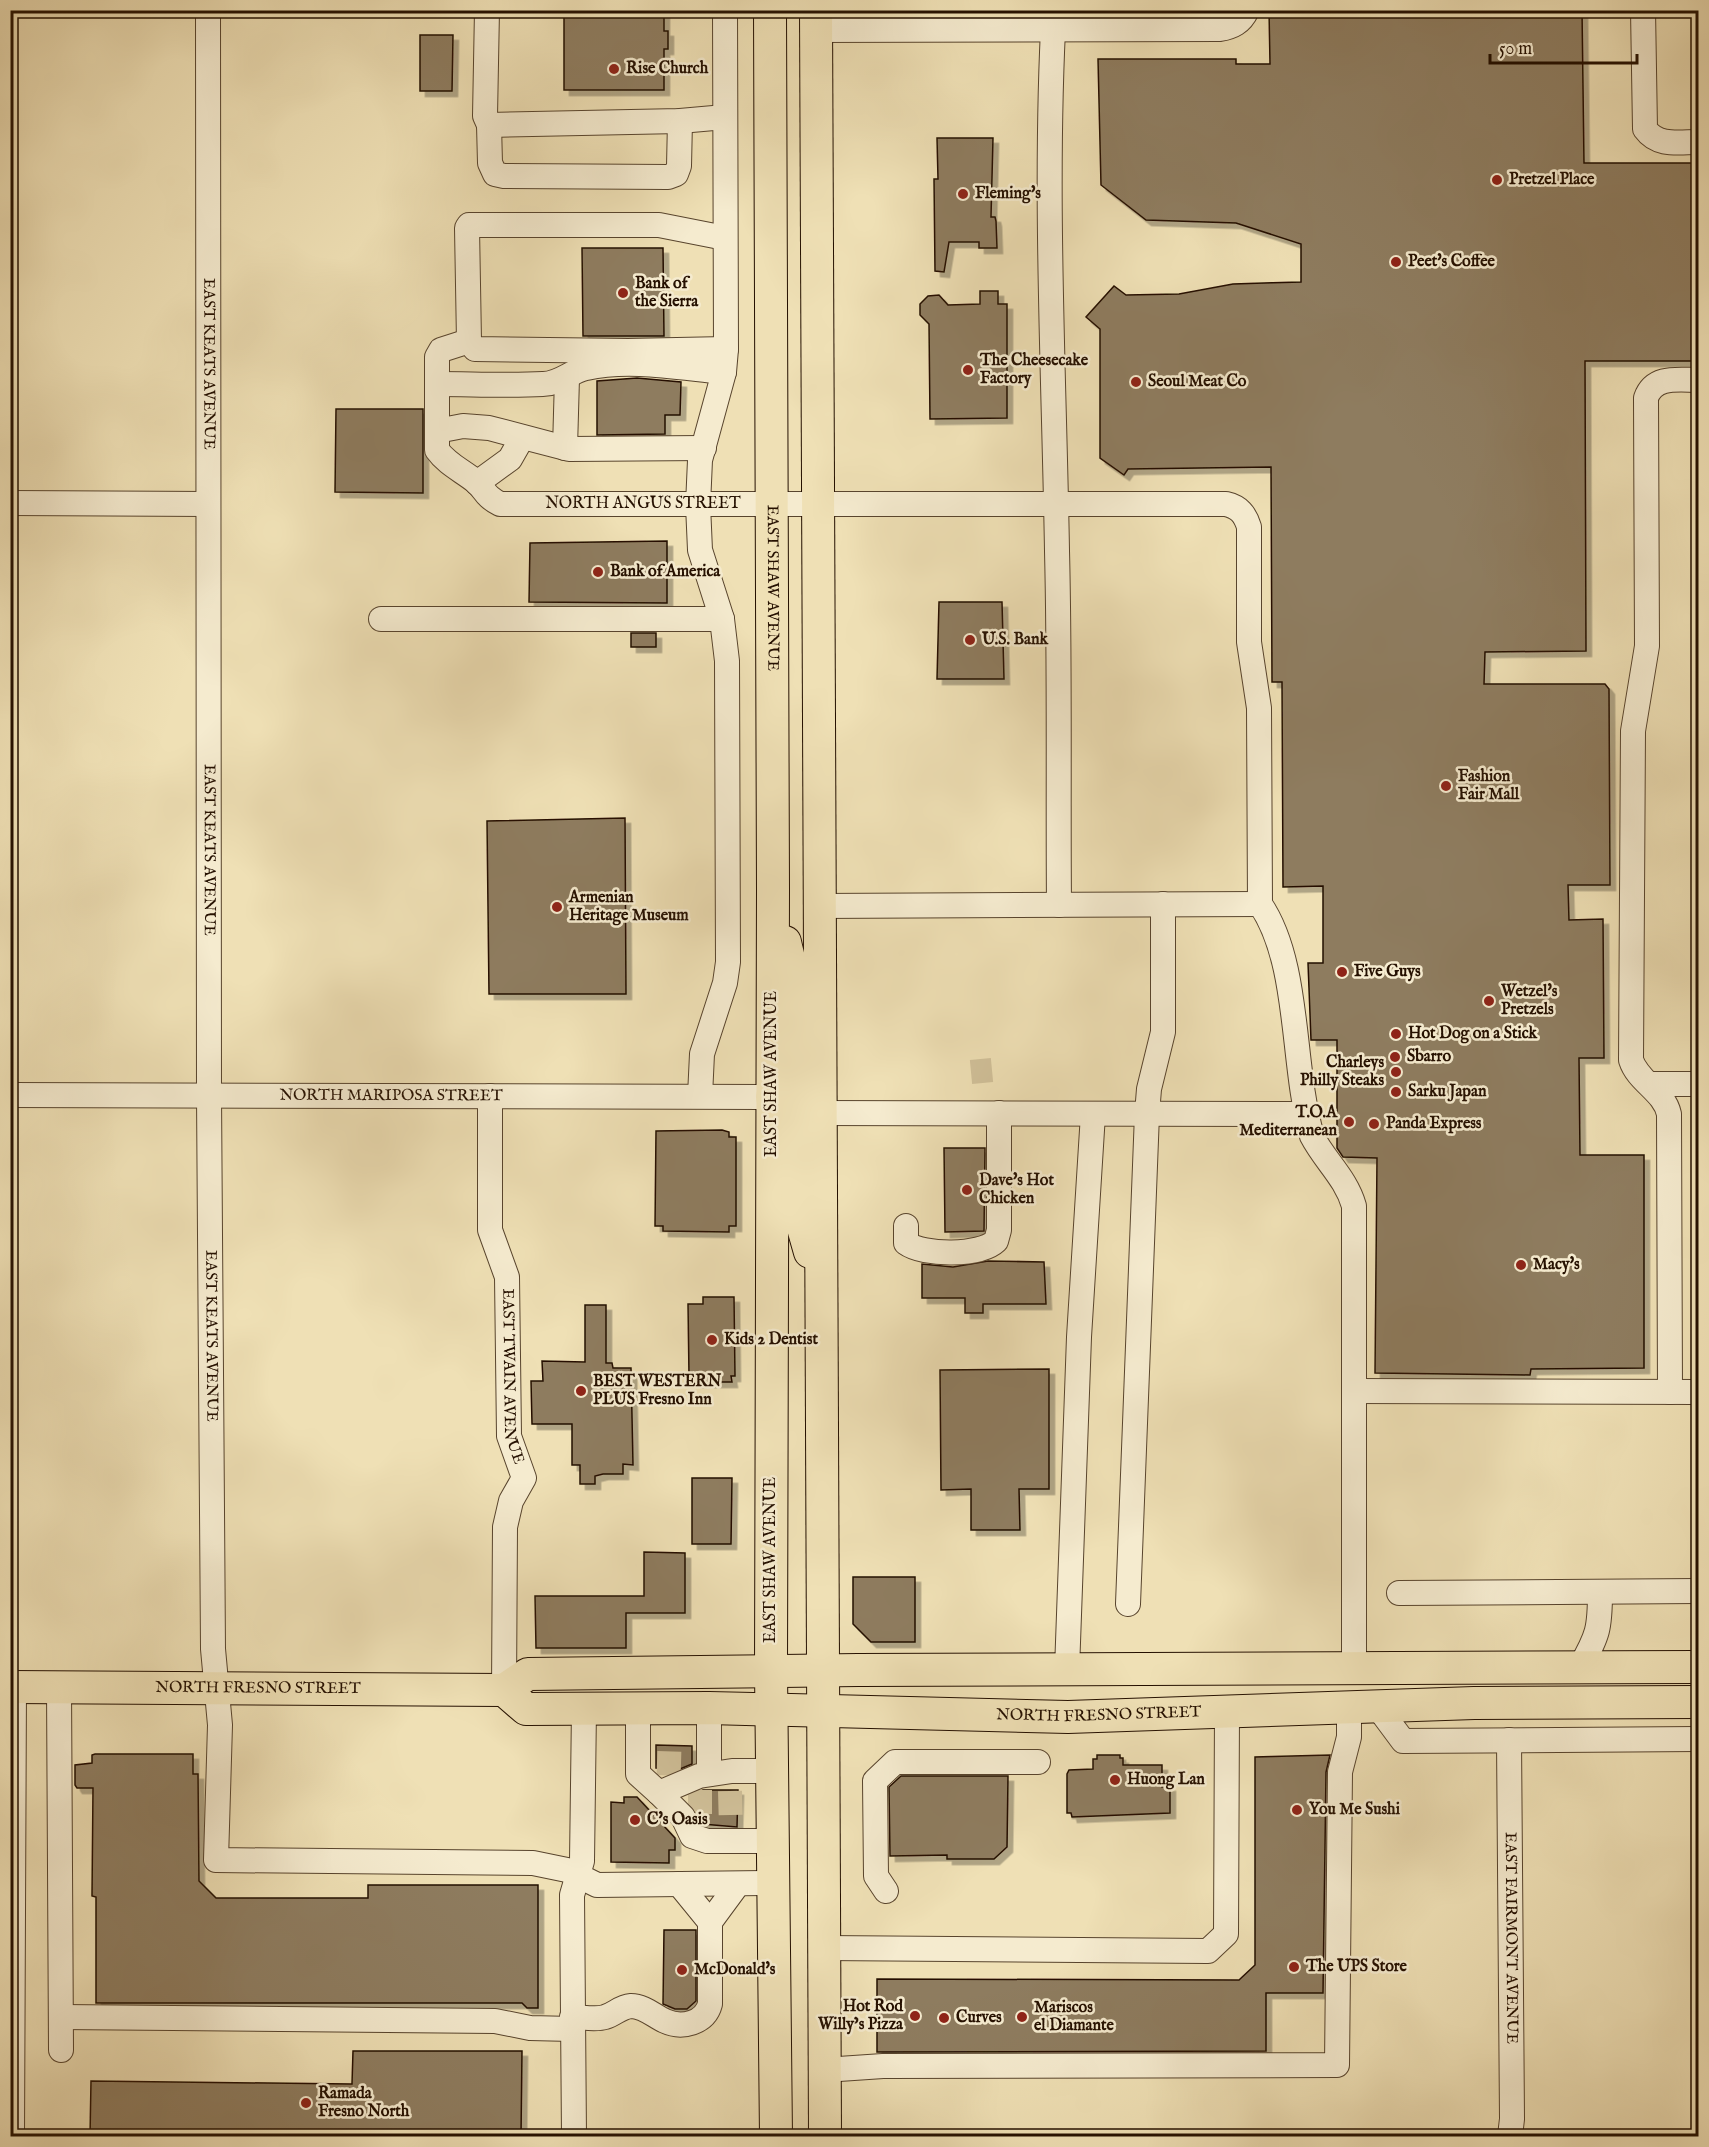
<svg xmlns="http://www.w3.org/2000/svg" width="1709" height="2147" viewBox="0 0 1709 2147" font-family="'IM FELL English',serif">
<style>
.building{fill:#8e7c5e;stroke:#251000;stroke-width:1.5;filter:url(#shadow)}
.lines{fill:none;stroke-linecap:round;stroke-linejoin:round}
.minor-tunnel{stroke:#d1c19a;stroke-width:24;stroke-dasharray:24 12;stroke-linecap:butt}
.minor-casing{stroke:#58442d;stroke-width:26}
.major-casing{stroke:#251000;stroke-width:34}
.minor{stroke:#f5ebcf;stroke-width:24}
.major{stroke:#efe0b5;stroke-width:32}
.poi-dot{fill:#8f2418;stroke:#f5ebcf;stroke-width:2}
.labels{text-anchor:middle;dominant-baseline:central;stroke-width:5;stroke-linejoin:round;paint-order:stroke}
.poi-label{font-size:16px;font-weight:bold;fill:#251000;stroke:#f5ebcf;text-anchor:start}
.street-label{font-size:16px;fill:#251000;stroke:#f5ebcf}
</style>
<defs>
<filter id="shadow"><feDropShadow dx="5.5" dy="5.5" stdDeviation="0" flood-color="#0004"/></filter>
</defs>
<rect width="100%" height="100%" fill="#efe0b5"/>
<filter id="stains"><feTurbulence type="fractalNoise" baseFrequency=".00333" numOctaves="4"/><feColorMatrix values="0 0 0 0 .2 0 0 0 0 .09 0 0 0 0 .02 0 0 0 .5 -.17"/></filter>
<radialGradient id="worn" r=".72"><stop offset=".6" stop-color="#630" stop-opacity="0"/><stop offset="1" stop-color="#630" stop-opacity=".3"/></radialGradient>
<path class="building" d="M564 10H664V31H668V49H664V90H564Z
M1269 10H1582L1584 163H1698V361H1585L1586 651 1485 652 1484 684H1605L1609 689 1610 885H1568L1569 920 1603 919 1604 1058H1579L1580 1155H1644V1368L1531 1369 1530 1375 1375 1373 1377 1158 1343 1157 1337 1148V1040H1311L1308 963H1323V886L1283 887 1282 682H1272L1271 467 1128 469 1124 475 1100 458V329L1086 317 1114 286 1126 295 1179 294 1233 284 1301 282V244L1236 223 1146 220 1101 185 1098 59H1236V64H1270Z
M420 35H453L452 91H420Z
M937 138H993L991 217H995L996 221 997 248H979V242H949L944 272 935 271 934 179H938Z
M582 248H663L664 336H583Z
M980 291H998V304H1007V418L930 419 929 324 920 315V304L928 296 939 295 948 305 980 304Z
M637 378 681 382 680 415H665V434L597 435V381Z
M336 409H423V493L335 492Z
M667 541V603L529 602 530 543Z
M939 602H1002L1004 679H937Z
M631 633H656V647H631Z
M625 818 626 994H489L487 821Z
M722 1130 729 1132V1137H736V1226H729V1232L663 1231V1226H655L656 1131Z
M944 1148H985L984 1231 945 1232Z
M988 1261 1044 1262 1046 1304H983V1313H965V1298H922V1264L953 1267Z
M703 1297H734L735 1376H731L732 1382H696V1377L689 1376 688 1304H703Z
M585 1305H606V1363H612L613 1368H631L633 1465 623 1464V1474H603L595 1476V1484H580V1465H572V1424H532L531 1381H543L542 1361 585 1362Z
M1049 1369V1489H1019L1020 1530H971V1489L941 1490 940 1370Z
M692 1478H732L731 1544H692Z
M644 1552 685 1553V1613H626V1648H536L535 1596H644Z
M853 1577H915V1642H871L853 1624Z
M656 1745 692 1746V1764L680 1769 656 1768Z
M95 1754H193V1774H198L199 1881 216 1898H368V1885H538V2008H527L522 2003H96V1897L92 1896 93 1788H77L75 1785V1765L92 1763V1755Z
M1097 1755H1120V1758H1123V1765H1162V1787L1170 1786V1813L1072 1817 1071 1813H1067V1774L1069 1770 1093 1769V1759H1097Z
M1330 1755 1326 1772 1323 1993H1266V2051L877 2052V1979L1239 1980 1255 1965V1757Z
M901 1776H1008L1007 1847 994 1859H947V1855L890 1856 889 1787Z
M703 1790H738L737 1827 702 1824 691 1805V1795Z
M624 1797H637L675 1838V1850H669V1863L611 1862V1802L624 1803Z
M664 1930H696V2001L687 2009H675L663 2004Z
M353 2051H522L521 2136H407V2131L351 2133V2136H90L91 2081 352 2084Z"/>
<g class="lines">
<path class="minor-tunnel" d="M971 1072 992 1070
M657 1763 691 1764
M700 1790V1825
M730 1791 731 1827"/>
<g class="minor-casing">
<g id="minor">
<path id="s1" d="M208 10 209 1096 213 1649 220 1725 216 1860 533 1863 567 1870 597 1885 772 1883"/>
<path d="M487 10 485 116 489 125 680 121 725 117"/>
<path d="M1054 10C1044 190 1054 371 1057 551 1060 669 1058 787 1059 905"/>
<path d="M1643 10 1645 129C1658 147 1679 142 1698 142"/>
<path d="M816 30 1220 29C1232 27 1241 23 1247 10"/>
<path d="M489 125 490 163 495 174 504 176 668 177 676 174 679 166 680 121"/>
<path d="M725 238 659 225H469L467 228 469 341 475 349 628 351 726 349"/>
<path id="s2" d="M469 341 441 350 437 357V450C447 464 461 470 475 481 487 491 483 495 500 504H1226C1239 507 1245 514 1249 527V642L1259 708 1260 904C1301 964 1291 1065 1312 1136 1325 1161 1346 1178 1354 1206V1670"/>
<path d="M437 384C472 384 508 386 543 384 560 384 571 371 586 368 630 358 680 368 724 372"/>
<path d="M437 431 463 426 489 428 569 449 704 448"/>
<path d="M565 448 567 378"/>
<path d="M477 483 510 459 522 438"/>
<path d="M10 503 208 504"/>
<path d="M381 619H722"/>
<path d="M818 906 1260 904"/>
<path d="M1649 1084H1698"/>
<path id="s3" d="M10 1095 772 1097"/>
<path id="s4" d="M490 1096V1230L507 1277 509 1436 524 1478 511 1501 505 1527 504 1690"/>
<path d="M700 1096 702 1054 725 983 728 962 727 661 722 619 700 550 698 505 700 460 724 372 726 349 725 10"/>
<path d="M819 1113 1307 1114"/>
<path d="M906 1226V1243C924 1256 980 1256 996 1241L999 1230V1113"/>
<path d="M1355 1391 1698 1392"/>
<path d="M1670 1392 1669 1114C1664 1091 1638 1082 1631 1060L1633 731 1647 646 1646 398C1654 375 1679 380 1698 380"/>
<path d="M1399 1593 1698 1591"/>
<path d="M1128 1604 1147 1114 1149 1089 1163 1032V904"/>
<path d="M1580 1667C1598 1636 1600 1628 1600 1592"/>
<path d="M1067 1670 1079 1337 1093 1114"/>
<path d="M59 1687 61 2050"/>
<path d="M1377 1706 1403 1741 1698 1739"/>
<path d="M638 1708V1774L659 1793 699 1776 732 1771H772"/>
<path d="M709 1708V1774"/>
<path id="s5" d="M1509 1740 1512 2119 1510 2136"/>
<path d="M659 1793 683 1817 692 1836 707 1841H772"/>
<path d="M679 1884 710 1922"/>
<path d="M886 1891 876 1876 875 1781 895 1762H1038"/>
<path d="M824 1948 1208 1951 1226 1934 1227 1711"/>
<path d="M61 2017 495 2021 530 2028 572 2029"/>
<path d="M572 2017C582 2017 596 2020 605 2017 615 2014 620 2007 631 2006 644 2006 654 2016 665 2021 682 2029 705 2023 710 2004V1922L738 1884"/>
<path d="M824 2070 883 2066 1337 2065 1340 1772 1349 1737V1708"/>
<path d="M12 2136 14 1687"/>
<path d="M574 2136 572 1895 582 1861 584 1709"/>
</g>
</g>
<g class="major-casing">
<g id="major">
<path id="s6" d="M770 10 773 889 771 1671 776 2136"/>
<path d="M816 10 825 2136"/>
<path d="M785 942C788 957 794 973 795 988 799 1024 782 1093 819 1113"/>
<path d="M772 1097C786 1099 791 1104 796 1116L798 1210 810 1252"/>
<path id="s7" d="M10 1687 504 1690 528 1674 858 1670 1698 1667"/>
<path id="s8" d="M504 1690 526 1709 709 1708 1068 1717 1474 1703 1698 1702"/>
</g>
</g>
<use href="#minor" class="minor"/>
<use href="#major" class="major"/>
</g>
<g class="poi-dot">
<circle cx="614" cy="69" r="6"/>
<circle cx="1497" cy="180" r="6"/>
<circle cx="963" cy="194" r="6"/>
<circle cx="1396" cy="262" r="6"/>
<circle cx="623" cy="293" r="6"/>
<circle cx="968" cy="370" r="6"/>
<circle cx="1136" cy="382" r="6"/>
<circle cx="598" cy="572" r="6"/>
<circle cx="970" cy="640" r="6"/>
<circle cx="1446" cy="786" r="6"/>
<circle cx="557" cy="907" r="6"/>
<circle cx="1342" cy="972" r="6"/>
<circle cx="1489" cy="1001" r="6"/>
<circle cx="1396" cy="1034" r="6"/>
<circle cx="1395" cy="1057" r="6"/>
<circle cx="1396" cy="1072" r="6"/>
<circle cx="1396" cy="1092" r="6"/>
<circle cx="1349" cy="1122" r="6"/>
<circle cx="1374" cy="1124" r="6"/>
<circle cx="967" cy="1190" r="6"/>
<circle cx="1521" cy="1265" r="6"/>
<circle cx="712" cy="1340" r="6"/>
<circle cx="581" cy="1391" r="6"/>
<circle cx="1115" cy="1780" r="6"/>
<circle cx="1297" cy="1810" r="6"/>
<circle cx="635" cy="1820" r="6"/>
<circle cx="1294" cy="1967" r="6"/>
<circle cx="682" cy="1970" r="6"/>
<circle cx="915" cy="2016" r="6"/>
<circle cx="1022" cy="2017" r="6"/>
<circle cx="944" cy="2018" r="6"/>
<circle cx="306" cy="2103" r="6"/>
</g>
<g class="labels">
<g class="poi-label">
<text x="626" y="69">Rise Church</text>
<text x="1509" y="180">Pretzel Place</text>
<text x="975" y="194">Fleming's</text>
<text x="1408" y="262">Peet's Coffee</text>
<text x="635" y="284">Bank of<tspan x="635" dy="18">the Sierra</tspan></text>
<text x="980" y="361">The Cheesecake<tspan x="980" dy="18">Factory</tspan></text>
<text x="1148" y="382">Seoul Meat Co</text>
<text x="610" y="572">Bank of America</text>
<text x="982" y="640">U.S. Bank</text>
<text x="1458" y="777">Fashion<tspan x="1458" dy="18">Fair Mall</tspan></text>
<text x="569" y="898">Armenian<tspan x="569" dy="18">Heritage Museum</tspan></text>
<text x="1354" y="972">Five Guys</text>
<text x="1501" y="992">Wetzel's<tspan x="1501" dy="18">Pretzels</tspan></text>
<text x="1408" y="1034">Hot Dog on a Stick</text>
<text x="1407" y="1057">Sbarro</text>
<text x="1384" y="1063" text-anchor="end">Charleys<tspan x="1384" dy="18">Philly Steaks</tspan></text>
<text x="1408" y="1092">Sarku Japan</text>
<text x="1337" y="1113" text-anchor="end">T.O.A<tspan x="1337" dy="18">Mediterranean</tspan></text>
<text x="1386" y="1124">Panda Express</text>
<text x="979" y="1181">Dave's Hot<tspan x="979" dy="18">Chicken</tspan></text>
<text x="1533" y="1265">Macy's</text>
<text x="724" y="1340">Kids 2 Dentist</text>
<text x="593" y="1382">BEST WESTERN<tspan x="593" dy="18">PLUS Fresno Inn</tspan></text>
<text x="1127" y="1780">Huong Lan</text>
<text x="1309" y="1810">You Me Sushi</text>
<text x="647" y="1820">C's Oasis</text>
<text x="1306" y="1967">The UPS Store</text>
<text x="694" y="1970">McDonald's</text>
<text x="903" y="2007" text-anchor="end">Hot Rod<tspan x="903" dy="18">Willy’s Pizza</tspan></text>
<text x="1034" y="2008">Mariscos<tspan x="1034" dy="18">el Diamante</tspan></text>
<text x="956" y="2018">Curves</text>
<text x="318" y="2094">Ramada<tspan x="318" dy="18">Fresno North</tspan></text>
</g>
<g class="street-label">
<text stroke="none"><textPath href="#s1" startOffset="354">EAST KEATS AVENUE</textPath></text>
<text stroke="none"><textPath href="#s2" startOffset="357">NORTH ANGUS STREET</textPath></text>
<text stroke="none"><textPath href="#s6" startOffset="578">EAST SHAW AVENUE</textPath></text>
<text stroke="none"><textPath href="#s1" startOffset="840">EAST KEATS AVENUE</textPath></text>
<text transform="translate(772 1074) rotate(-90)">EAST SHAW AVENUE</text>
<text stroke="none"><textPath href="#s3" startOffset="381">NORTH MARIPOSA STREET</textPath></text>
<text stroke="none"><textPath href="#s1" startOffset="1326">EAST KEATS AVENUE</textPath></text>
<text stroke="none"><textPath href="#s4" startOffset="284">EAST TWAIN AVENUE</textPath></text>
<text transform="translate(771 1560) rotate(-90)">EAST SHAW AVENUE</text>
<text stroke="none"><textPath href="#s7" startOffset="248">NORTH FRESNO STREET</textPath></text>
<text stroke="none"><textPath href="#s8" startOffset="602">NORTH FRESNO STREET</textPath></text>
<text stroke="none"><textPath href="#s5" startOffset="198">EAST FAIRMONT AVENUE</textPath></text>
</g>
</g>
<rect width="1709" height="2147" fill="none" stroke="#efe0b5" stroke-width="36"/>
<rect x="12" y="12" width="1685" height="2123" fill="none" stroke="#251000" stroke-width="3"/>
<rect x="18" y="18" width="1673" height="2111" fill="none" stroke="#251000" stroke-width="1.5"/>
<path d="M1490 54v9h147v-9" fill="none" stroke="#251000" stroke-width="3"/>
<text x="1499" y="54" font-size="18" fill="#251000" stroke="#f5ebcf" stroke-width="4.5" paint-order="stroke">50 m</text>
<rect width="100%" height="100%" filter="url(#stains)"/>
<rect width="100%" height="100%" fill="url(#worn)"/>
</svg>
